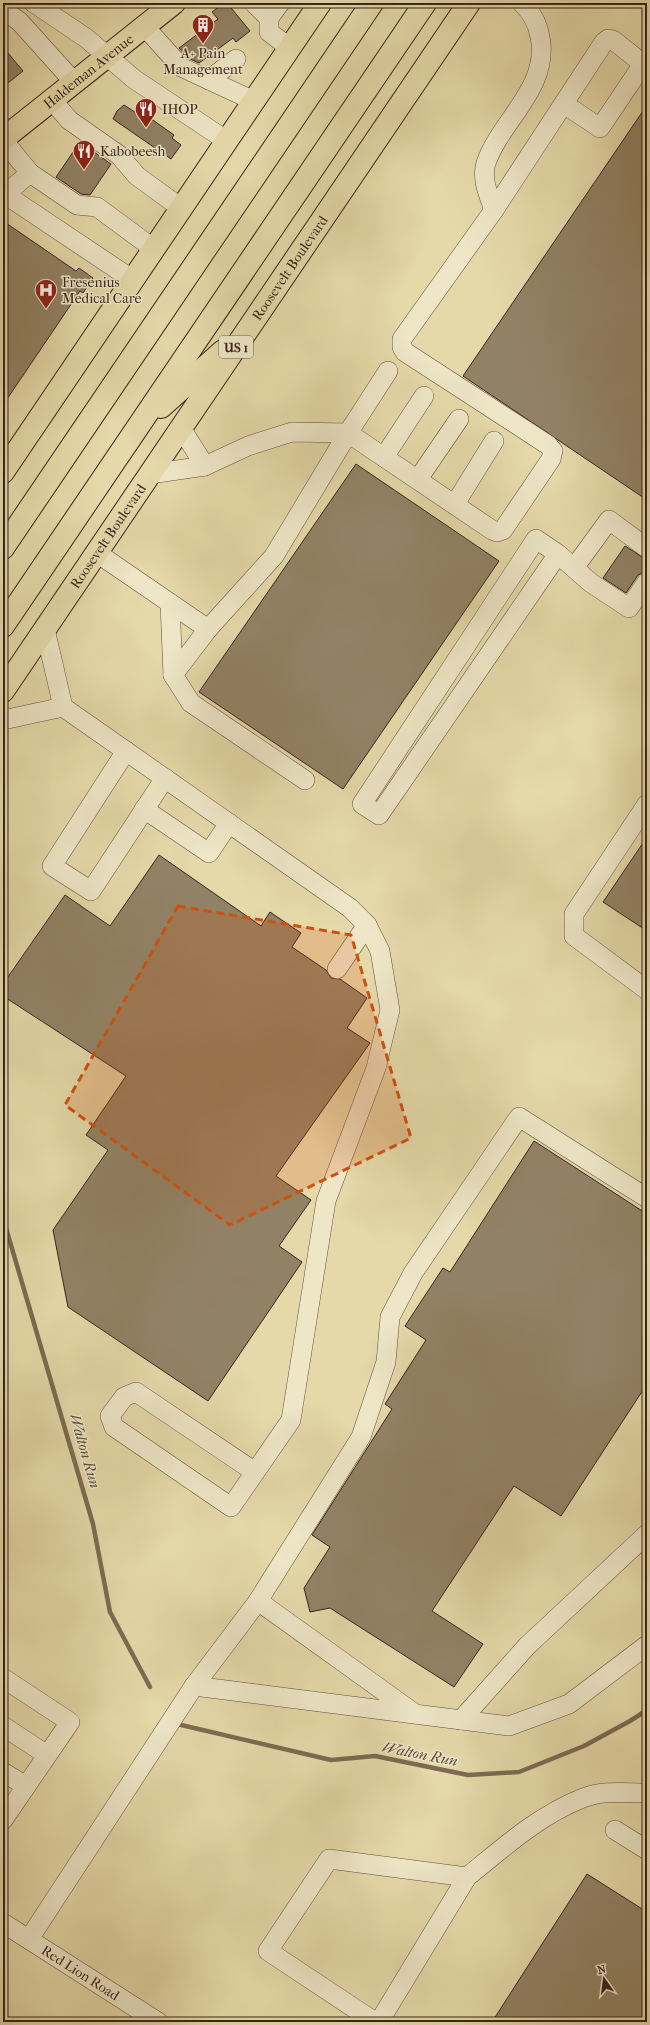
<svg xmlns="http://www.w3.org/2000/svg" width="650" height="2025" viewBox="0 0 650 2025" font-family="'IM FELL French Canon',serif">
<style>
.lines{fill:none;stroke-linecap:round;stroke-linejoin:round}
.stream{stroke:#7d6b53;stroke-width:4.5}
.building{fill:#928265;stroke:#39241b}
.minor-casing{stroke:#64513e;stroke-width:20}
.major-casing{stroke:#39241b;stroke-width:24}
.highway-casing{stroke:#39241b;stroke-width:24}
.minor{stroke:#eee6c7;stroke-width:19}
.major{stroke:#e5d9a9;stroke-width:22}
.highway{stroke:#e5d9a9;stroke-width:22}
.marked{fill:#ce510e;fill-opacity:0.2;stroke:#ce510e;stroke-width:3;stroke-dasharray:8 5;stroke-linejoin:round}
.labels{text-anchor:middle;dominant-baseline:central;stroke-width:3;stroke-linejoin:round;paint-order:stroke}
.shield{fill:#eee6c7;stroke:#6f5e4f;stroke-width:1}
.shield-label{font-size:13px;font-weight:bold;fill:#39241b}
.poi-label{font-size:14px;fill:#39241b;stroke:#eee6c7;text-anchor:start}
.street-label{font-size:14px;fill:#39241b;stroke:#eee6c7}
.water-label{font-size:15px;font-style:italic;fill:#5b4837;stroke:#eee6c7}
</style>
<rect width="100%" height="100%" fill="#e5d9a9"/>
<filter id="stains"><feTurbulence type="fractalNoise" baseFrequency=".005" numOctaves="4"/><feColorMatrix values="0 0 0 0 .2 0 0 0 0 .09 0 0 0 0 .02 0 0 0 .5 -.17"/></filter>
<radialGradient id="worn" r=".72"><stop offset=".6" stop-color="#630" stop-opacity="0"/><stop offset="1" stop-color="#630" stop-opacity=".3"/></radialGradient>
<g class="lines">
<path class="stream" d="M3 1218 93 1524 110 1612 150 1687
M177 1724 331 1760 375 1756 468 1775 519 1772 584 1746 630 1721 647 1710"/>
</g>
<path class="building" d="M224 3H227L250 31 236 42 233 38 199 63 188 58 179 48 218 19 212 12Z
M3 47 23 71 3 87Z
M124 105 141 116 143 113 174 135 172 138 181 145 171 159 113 119 117 111Z
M647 105V500L463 376Z
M80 142 111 164 90 195 81 194 56 177Z
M3 221 76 271 79 268 93 278 83 293 80 291 3 405Z
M356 464 499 561 343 789 199 692Z
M625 546 647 560V571L638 575 626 593 603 578Z
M647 837V931L603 902Z
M159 855 261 926 270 912 301 933 292 947 326 970 331 978 340 979 367 998 347 1028 370 1043 276 1176 311 1200 279 1246 302 1262 208 1401 68 1307 53 1230 108 1150 86 1135 126 1076 3 996V984L65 895 110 926Z
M534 1141 647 1214V1393L643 1390 561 1516 514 1486 432 1611 483 1644 454 1687 330 1608 310 1612 304 1588 330 1547 312 1535 392 1409 385 1404 426 1340 405 1326 443 1268 450 1272Z
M587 1874 647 1912V2022H492Z"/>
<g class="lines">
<g class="minor-casing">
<g id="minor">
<path d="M34 3 86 38 134 79 227 141"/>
<path d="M254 3 269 18V32L290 48"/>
<path d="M3 10 19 21 74 82"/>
<path d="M269 18 280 3"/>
<path d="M144 26 181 67 254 101"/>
<path d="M209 80 236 59"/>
<path d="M52 100 69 120 119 155 137 176 181 208"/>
<path d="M564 104 600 128 643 64"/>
<path d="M3 140 30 173 77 205 97 207 154 249"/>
<path d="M3 193 133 280"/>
<path d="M3 196 30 173"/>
<path d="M494 210C489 196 481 179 486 163 501 120 550 87 540 37 538 23 532 13 522 3"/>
<path d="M388 371 348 433 492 530 497 532 503 530 551 459 553 451 548 445 405 352 402 347V339L494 210 604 42 608 39 613 40 647 67"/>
<path d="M181 428 205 466"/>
<path d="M384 457 424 396"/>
<path d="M418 479 459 419"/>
<path d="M455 504 494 441"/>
<path d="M97 553 208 629 274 556 348 433 292 432 248 446 205 466 150 474"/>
<path d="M558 554 379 815 362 804 536 539 558 554 591 583 629 608 647 582"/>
<path d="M574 568 609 520 647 548"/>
<path d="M170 603 173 675"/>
<path d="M45 629 63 707 350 908 367 925 380 951 390 1010 376 1068 326 1201 291 1420 231 1507 114 1427 110 1416 124 1397 136 1392 255 1472"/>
<path d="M208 629 173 675 191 703 305 780"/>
<path d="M3 720 63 707"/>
<path d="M126 751 52 866 91 891 165 778"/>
<path d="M647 804 574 914V936L647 990"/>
<path d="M144 809 209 853 229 823"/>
<path d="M337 969 367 925"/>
<path d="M258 1601 361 1437 386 1362 390 1317 413 1273 519 1117 647 1198"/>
<path d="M3 1678 70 1722 3 1820"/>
<path d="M194 1686 258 1601 414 1713"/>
<path d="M461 1720 527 1646 647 1534"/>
<path d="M3 1726 47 1755"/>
<path d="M3 1772 26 1786"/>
<path d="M615 1830 647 1850"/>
<path d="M467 1877C503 1848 539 1815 583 1798 603 1790 626 1793 647 1793"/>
<path id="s1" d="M3 1923 158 2022"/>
<path d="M29 1939 194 1686 509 1726 569 1704 647 1645"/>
<path d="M375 2022 268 1951 329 1859 467 1877 379 2022"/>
</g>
</g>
<g class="major-casing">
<g id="major">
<path id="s2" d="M3 139 174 3"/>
</g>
</g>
<g class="highway-casing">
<g id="highway">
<path d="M161 407 223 351"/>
<path d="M3 472 320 3"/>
<path d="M3 548 372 3"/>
<path d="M3 626 425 3"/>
<path id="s3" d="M3 691 469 3"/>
</g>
</g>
<use href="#minor" class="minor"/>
<use href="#major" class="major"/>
<use href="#highway" class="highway"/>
</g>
<path class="marked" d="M178 906 351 935 411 1138 230 1225 65 1105Z"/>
<defs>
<g id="building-pin" transform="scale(1.15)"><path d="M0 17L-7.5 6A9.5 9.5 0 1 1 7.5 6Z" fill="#8f2418" stroke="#eee6c7"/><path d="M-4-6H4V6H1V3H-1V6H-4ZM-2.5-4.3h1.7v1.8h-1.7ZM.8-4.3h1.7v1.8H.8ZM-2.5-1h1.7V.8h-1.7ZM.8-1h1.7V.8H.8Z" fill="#fff"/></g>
<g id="restaurant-pin" transform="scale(1.15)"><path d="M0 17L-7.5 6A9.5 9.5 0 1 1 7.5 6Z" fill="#8f2418" stroke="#eee6c7"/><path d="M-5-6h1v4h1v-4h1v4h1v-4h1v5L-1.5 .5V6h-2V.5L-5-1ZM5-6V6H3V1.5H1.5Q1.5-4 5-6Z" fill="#fff"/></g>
<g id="hospital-pin" transform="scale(1.15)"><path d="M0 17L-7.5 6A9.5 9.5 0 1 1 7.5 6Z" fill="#8f2418" stroke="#eee6c7"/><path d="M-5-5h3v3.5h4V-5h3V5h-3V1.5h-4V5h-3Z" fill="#fff"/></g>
</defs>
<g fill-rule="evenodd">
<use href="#building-pin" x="203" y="25"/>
<use href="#restaurant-pin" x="146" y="109"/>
<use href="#restaurant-pin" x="84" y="151"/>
<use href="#hospital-pin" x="46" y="290"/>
</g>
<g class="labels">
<rect class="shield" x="219" y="336" width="34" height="22" rx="3"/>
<g class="shield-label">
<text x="236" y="347">US 1</text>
</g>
<g class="poi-label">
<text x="203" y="53" text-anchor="middle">A+ Pain<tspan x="203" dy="16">Management</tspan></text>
<text x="162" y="109">IHOP</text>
<text x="100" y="151">Kabobeesh</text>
<text x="62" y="282">Fresenius<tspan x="62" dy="16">Medical Care</tspan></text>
</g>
<g class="street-label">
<text stroke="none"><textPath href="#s2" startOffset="109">Haldeman Avenue</textPath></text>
<text stroke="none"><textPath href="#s3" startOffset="511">Roosevelt Boulevard</textPath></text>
<text stroke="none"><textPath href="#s3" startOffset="187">Roosevelt Boulevard</textPath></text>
<text stroke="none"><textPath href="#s1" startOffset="92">Red Lion Road</textPath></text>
</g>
<g class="water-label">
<text transform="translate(85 1451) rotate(74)">Walton Run</text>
<text transform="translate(420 1754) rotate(11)">Walton Run</text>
</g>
</g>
<rect width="650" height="2025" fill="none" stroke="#e5d9a9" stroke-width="16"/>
<rect x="4" y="4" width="642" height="2017" fill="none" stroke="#39241b" stroke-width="2"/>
<rect x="8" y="8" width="634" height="2009" fill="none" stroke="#39241b"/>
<g transform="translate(604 1979) rotate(346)" stroke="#eee6c7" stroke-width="3" paint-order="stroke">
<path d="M0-3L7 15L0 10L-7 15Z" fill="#39241b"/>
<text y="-6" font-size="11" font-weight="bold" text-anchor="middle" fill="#39241b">N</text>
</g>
<rect width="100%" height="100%" filter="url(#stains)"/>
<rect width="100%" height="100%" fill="url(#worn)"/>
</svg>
